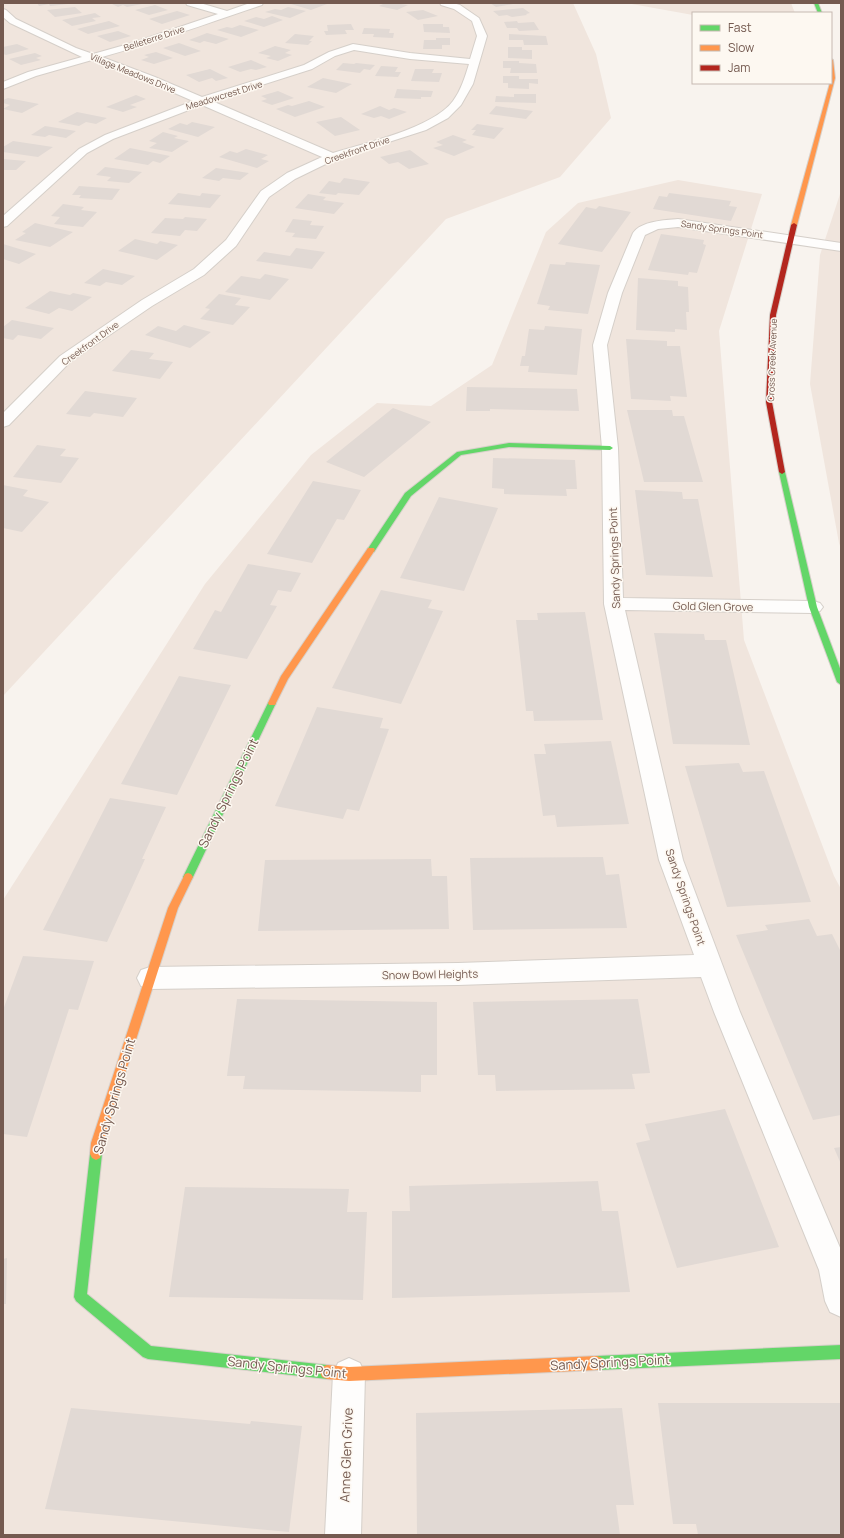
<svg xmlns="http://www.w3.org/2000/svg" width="844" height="1538" viewBox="0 0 844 1538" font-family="Manrope,sans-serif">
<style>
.residential{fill:#f0e5dd}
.building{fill:#e1d9d4}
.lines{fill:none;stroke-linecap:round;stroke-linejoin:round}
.street-casing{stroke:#d5cfc9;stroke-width:2}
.fast-casing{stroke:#d7d0ca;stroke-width:2}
.slow-casing{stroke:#d7d0ca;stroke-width:2}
.jam-casing{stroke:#d7d0ca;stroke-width:2}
.street{fill:#fefdfc;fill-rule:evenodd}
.fast{fill:#63d668;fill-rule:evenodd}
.slow{fill:#ff974d;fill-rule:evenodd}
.jam{fill:#b3261e;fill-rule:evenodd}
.labels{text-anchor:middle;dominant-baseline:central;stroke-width:3;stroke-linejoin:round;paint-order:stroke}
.far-street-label{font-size:9px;fill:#745a50;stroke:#fdf8f1}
.street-label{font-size:11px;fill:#745a50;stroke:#fdf8f1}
.near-street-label{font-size:13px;fill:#745a50;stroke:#fdf8f1}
</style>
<rect width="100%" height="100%" fill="#f8f3ee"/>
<path class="residential" d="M3 3H573L596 54 611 118 560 177 446 219 3 696Z
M626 3H791L795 13H693V15Z
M678 180 762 194 719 331 744 640 834 876 841 889V1535H3V900L205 584 311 455 377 403 431 406 492 365 546 232 578 203Z
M841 191V549L839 543 810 384 820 255Z"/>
<path class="building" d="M37 3H68V4L50 6 49 4 39 6Z
M110 3H141L142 4 127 7 123 5 118 7Z
M295 3H323L327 4 311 10 291 4Z
M385 3H402L401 4 408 5 397 10 379 6Z
M490 3H513V4L496 7Z
M155 5 168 10 149 15 135 10Z
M75 7 82 13 55 17 47 10Z
M288 7 306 11 290 18 265 12 275 9 281 10Z
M523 8 530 13 526 14 527 15 512 17 507 15 499 16 493 11Z
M423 10 438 16 418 20 406 12Z
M177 11 190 15 162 24 149 19Z
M95 13 101 17 92 18 96 21 72 26 62 20Z
M272 16 283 20 264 27 244 21 256 17 264 19Z
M109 21 120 26 88 34 77 29Z
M517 21 518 23 534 22 539 30 519 31 517 28H507L504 22Z
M351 24 354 30H345L347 34 326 35 324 31H328L327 25Z
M423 24H443V27H449L450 33 424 32Z
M240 25 259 30 241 37 217 30 227 27 232 28Z
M364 28 390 29 389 33H394L393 38 373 37 374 34H362Z
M118 31 131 36 110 42 97 36Z
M207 33 229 39 216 44 204 41 200 43 189 40Z
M295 34 314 36 309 41H312L308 45 285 43Z
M509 34 546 36 548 45H524L523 40H509Z
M436 38H450V45H442V49H423L424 40H436Z
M179 43 201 51 185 56 163 48Z
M17 44 29 49 6 55 3 54V47Z
M275 46 291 50 285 53 292 55 278 61 266 58 271 56 258 53Z
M508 47H522V50H532V59L508 58Z
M156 52 173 58 154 64 141 60 149 57 144 55Z
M35 53 42 56 36 58 41 60 21 65 9 59Z
M251 60 267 67 256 70 251 69 240 72 228 67Z
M503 61H519V63L536 64 537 73H510L511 68H503Z
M343 63 354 64 356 63 375 65 370 70 364 69 360 73 336 70Z
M381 66 398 67 395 72H401L398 77 375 76Z
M210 69 228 78 216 81 212 78 199 82 186 75Z
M415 69H434L432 73H442L439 82 411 81Z
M503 76H519V79H538V84L529 83V89L508 88V83H503Z
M323 78 352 84 336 93 307 87Z
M397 89 433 91 431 97H421V99L394 98Z
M278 91 294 98 272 105 261 101 267 99 261 96Z
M514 94H536V103L495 102 496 96 514 97Z
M136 95 146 99 130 105 137 107 123 112 106 107Z
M8 98 39 104 22 113 3 109 10 105 3 103V100Z
M309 101 325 107 295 117 276 109 288 105 292 106Z
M380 106 389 110 394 108 407 112 389 119 381 116 374 118 361 114Z
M496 106 533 111 526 119 489 114Z
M77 112 107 118 96 124 86 122 79 126 58 122Z
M341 117 360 130 335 136 316 122Z
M192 122 215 127 198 137 168 129 180 123 187 125Z
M477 124 504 128 494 139 472 135 476 130H471Z
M45 126 76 131 66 138 49 135 45 137 31 135Z
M163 132 178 136 174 138 189 141 172 152 149 148 157 143 149 141Z
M453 135 467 140 462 142 475 147 454 156 433 148 443 145 436 142Z
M13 141 53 147 38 157 3 152V147Z
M130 148 170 156 160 163 153 161 148 165 114 159Z
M246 149 268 155 261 159 269 161 257 168 219 157 230 151 237 153Z
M410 150 429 164 409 169 398 162 389 164 380 157Z
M3 159 26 161 16 170H4Z
M105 167 142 172 129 183 107 181 111 177 96 175Z
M216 168 249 173 240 180 223 178 219 181 202 178Z
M344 178 370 182 359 195 338 193 336 195 319 193 329 181 340 183Z
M79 186 120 189 112 200 79 198 81 195H72Z
M178 193 200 196 202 193 221 195 210 208 168 204Z
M669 193 731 201 729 206 737 207 731 221 653 209 659 196 667 197Z
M308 194 326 197 323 200 344 203 334 214 295 208Z
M63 204 84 207 81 210 97 212 83 227 54 224 60 217 51 216Z
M599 206 631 212 602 252 558 244 586 207 596 209Z
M185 217 207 219 197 231 185 230 180 236 151 233 165 218 183 219Z
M293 219 312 221 310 225 324 226 316 239 292 237 295 233 285 232Z
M35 223 73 232 50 247 15 240 26 233 22 232Z
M661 234 704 240 703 244 706 245 697 273 689 272 688 275 648 270Z
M135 239 157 244 160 241 178 245 157 260 118 251Z
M3 244 36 254 19 264 3 259Z
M296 248 325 252 312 269 256 261 264 252 290 256Z
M566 262 600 265 588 314 548 310 550 306 537 304 550 264 565 265Z
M103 269 135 276 122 285 106 282 100 286 84 283Z
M265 274 289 279 270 300 225 292 241 276 260 279Z
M638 278 678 281V286L688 287 689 312H686L687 330 675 329V332L636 330Z
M50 291 70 295 73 293 92 297 72 311 59 308 49 314 25 308Z
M219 294 241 298 235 305 250 307 233 325 200 319 210 309 205 308Z
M12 320 54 328 41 339 18 335 13 340 3 338V327Z
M184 325 211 332 190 348 145 335 158 326 176 331Z
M545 326 582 329 577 375 528 372 529 366H520L522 356H525L529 329 544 330Z
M626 339 667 341V346H680L687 397 670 396 671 401 631 399Z
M131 350 154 353 149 359 173 362 160 379 112 371Z
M467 387 577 389 579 411 490 409V411H466Z
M85 391 137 398 123 417 94 413 90 417 66 414Z
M393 408 431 422 364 477 326 462Z
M627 410H672L673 416H684L703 482H644Z
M37 445 66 449 60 456 79 458 61 483 13 477Z
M493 458 575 460 577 489H566L567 496 504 494V489L492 488Z
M313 481 361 490 344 520 337 519 312 563 267 554Z
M3 485 28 490 23 496 49 502 22 532 3 528Z
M635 490 682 492 683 499H698L713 577 646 575Z
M439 497 498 508 464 591 400 578Z
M248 564 301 573 291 592 278 590 270 605 277 606 247 659 193 649 215 610 221 612Z
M381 590 432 600 428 608 443 611 401 704 332 688Z
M585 612 603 720 534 721 533 711H526L516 620H538L537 613Z
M654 633 704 634 705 640H726L750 745 673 744Z
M179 676 231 685 177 795 121 784Z
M317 707 383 718 380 728 389 729 359 811 347 809 343 819 275 806Z
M611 741 629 824 557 827 555 815 543 816 534 754H546L544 744Z
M739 763 743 772 764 771 811 902 727 907 685 766Z
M110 798 166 807 142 859H145L107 942 43 930Z
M603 857 606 875 619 874 627 928 473 930 470 858Z
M431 859 432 876H447L449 929 258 931 265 860Z
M809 919 817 936 832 934 841 952V1115L813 1120 736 935 768 930 765 925Z
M23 956 94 961 78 1010 69 1009 27 1137 3 1134V1010Z
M237 999 437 1002V1075H421V1092L243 1089 245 1076H227Z
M638 999 650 1073 632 1074 635 1089 496 1091 495 1075H478L473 1002Z
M725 1109 779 1247 677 1268 636 1143 650 1140 645 1124Z
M841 1147V1164L834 1148Z
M598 1181 602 1211H618L630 1292 392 1298V1211H410L409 1186Z
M185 1187 349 1189 347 1212H367L363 1300 169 1297Z
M7 1258 6 1304H3V1259Z
M658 1403H841V1535H698L696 1524H673Z
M71 1408 250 1424 251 1421 302 1426 289 1532 45 1509Z
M622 1408 634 1505H616L620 1535H417L416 1413Z"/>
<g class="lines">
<g class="street-casing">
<path id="street" d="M186 3H200L227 11 250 3H263L262 5C209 23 156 42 102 57L155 77 202 97 304 65 329 52 353 44 410 53 470 59 477 36 472 21 454 9 441 5 440 3H453L460 5 479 18 487 36 473 84 461 105 448 118 426 130 336 159 295 179 269 197 236 246 204 275 152 306 70 362 9 425 3 427V413L60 356 142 300 194 269 226 240 261 191 287 173 322 157 202 105 113 139 87 153 7 226 3 227V216L79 149 105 135 193 101 147 81 92 60 36 76 3 89V82L28 72 82 57 10 23 3 17V9L6 10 16 19 76 48 93 54 132 43 218 14 187 5ZM354 50 410 59 469 64C465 77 461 90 453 101 433 128 365 143 333 153L212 101 312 69 335 56Z
M678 219 841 243V251L678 227 658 229 645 235 622 293 607 345 618 448 623 598 813 601 820 603 823 607 820 611 813 613 625 610 683 860 740 1012 841 1250V1317L830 1312 825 1301 819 1270 714 1012 701 977 458 985 150 989 141 986 137 978 141 970 150 967 458 963 694 955 659 860 604 604 602 448 593 345 608 293 633 233C641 221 665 220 678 219Z
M349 1358 360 1363 365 1374 361 1535H325L333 1374 338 1363Z"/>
</g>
<g class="fast-casing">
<path id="fast" d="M814 3H818L822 13H818Z
M509 443 610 446 613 448 610 450 509 447 461 455 411 496 374 552H368L367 550 405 493 457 452Z
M782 470 785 472 817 607 841 671V685L837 682 809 607 779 472Z
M272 700 276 703 193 877 191 880 188 881 185 880 183 877 268 703Z
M96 1148 100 1150 102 1154 87 1294 151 1346 327 1365 332 1367 334 1372 332 1377 327 1379 148 1359 143 1357 76 1301 74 1297 90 1154 92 1150Z
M841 1345V1359L597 1370 592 1368 590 1363 592 1358 597 1356Z"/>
</g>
<g class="slow-casing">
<path id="slow" d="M831 59 833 60 835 78 797 225 794 227 791 225 830 83H831Z
M368 548H374L375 550 288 679 275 705H269L268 703 281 676Z
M188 873 191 874 193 877 178 908 103 1143 100 1158 96 1160 92 1158 90 1154 91 1143 168 908 185 874Z
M597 1356 602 1358 604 1363 602 1368 597 1370 349 1381 327 1379 322 1377 320 1372 322 1367 327 1365 349 1367Z"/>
</g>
<g class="jam-casing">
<path id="jam" d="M794 223 797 225 776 315 772 402 785 472 782 474 779 472 766 402 770 315 791 225Z"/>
</g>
<use href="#street" class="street"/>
<use href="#fast" class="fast"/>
<use href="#slow" class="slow"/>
<use href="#jam" class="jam"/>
</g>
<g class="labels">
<g class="far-street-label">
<text transform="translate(154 38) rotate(-18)">Belleterre Drive</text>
<text transform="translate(133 73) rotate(22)">Village Meadows Drive</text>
<text transform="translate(224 95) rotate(-17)">Meadowcrest Drive</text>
<text transform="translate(357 150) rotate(-19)">Creekfront Drive</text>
<text transform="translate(722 229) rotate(8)">Sandy Springs Point</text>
<text transform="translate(90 343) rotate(-36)">Creekfront Drive</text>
<text transform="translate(772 360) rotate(-88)">Cross Creek Avenue</text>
</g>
<g class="street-label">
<text transform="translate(614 558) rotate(-92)">Sandy Springs Point</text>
<text transform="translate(713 606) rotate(1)">Gold Glen Grove</text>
<text transform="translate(686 897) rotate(71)">Sandy Springs Point</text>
<text transform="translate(430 974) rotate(-1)">Snow Bowl Heights</text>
</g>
<g class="near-street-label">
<text transform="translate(228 793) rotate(-64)">Sandy Springs Point</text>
<text transform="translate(114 1096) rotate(-74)">Sandy Springs Point</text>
<text transform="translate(610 1362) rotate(-3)">Sandy Springs Point</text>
<text transform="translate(287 1367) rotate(6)">Sandy Springs Point</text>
<text transform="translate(346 1455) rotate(-88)">Anne Glen Grive</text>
</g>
</g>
<rect width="844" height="1538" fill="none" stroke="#745a50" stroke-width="8"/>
<rect x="692" y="12" width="140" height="72" fill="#fdf8f1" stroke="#c6b9b1"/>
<rect x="700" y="25" width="20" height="6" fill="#63d668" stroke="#c6b9b1"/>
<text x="728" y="32" font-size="12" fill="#745a50">Fast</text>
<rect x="700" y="45" width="20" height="6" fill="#ff974d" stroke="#c6b9b1"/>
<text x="728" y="52" font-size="12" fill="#745a50">Slow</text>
<rect x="700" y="65" width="20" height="6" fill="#b3261e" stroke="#c6b9b1"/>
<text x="728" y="72" font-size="12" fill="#745a50">Jam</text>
</svg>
